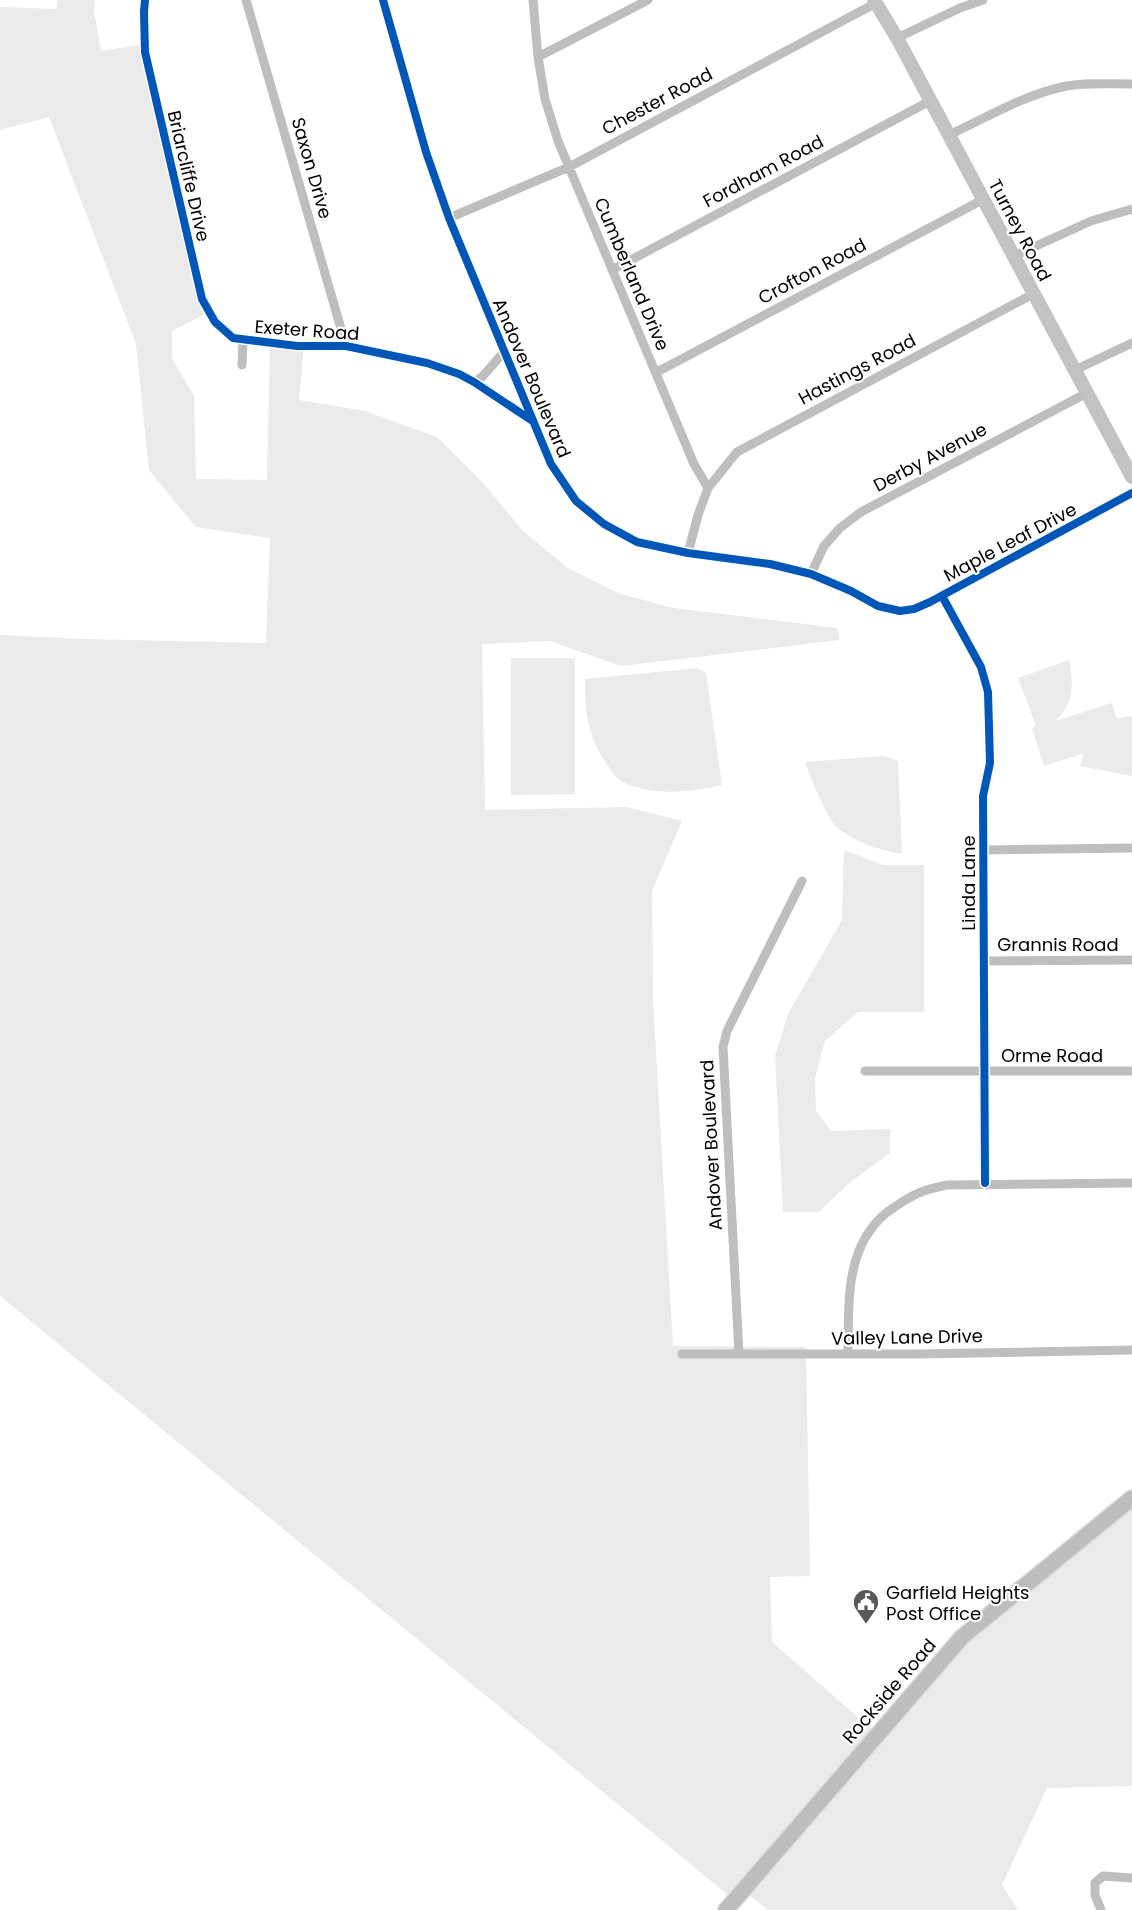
<svg xmlns="http://www.w3.org/2000/svg" width="1132" height="1910" viewBox="0 0 1132 1910" font-family="Poppins,sans-serif">
<style>
.green{fill:#eaeaea}
.lines{fill:none;stroke-linecap:round;stroke-linejoin:round}
.primary-casing{stroke:#dbdbdb;stroke-width:18}
.street{stroke:#bebebe;stroke-width:9}
.secondary{stroke:#c2c2c2;stroke-width:14}
.primary{stroke:#bdbdbd;stroke-width:15}
.cycleway-casing{stroke:#fff;stroke-width:11}
.cycleway{stroke:#0057b8;stroke-width:8}
.labels{text-anchor:middle;dominant-baseline:central;stroke-width:4.5;stroke-linejoin:round;paint-order:stroke}
.street-label{font-size:18px;fill:#000;stroke:#fff}
.poi-label{font-size:18px;fill:#000;stroke:#fff;text-anchor:start}
</style>
<rect width="100%" height="100%" fill="#fff"/>
<path class="green" d="M58 0H95L94 11 101 51 145 44 209 312 172 331V359L194 395 196 479 267 480 270 343 304 346 299 400 365 411 437 437 481 481 523 531 568 568 618 593 673 608 837 628 840 640 621 666 550 641 482 644 485 810 626 807 682 821 652 891 653 1000 673 1346 806 1347 810 1576 770 1577 772 1642 877 1734 962 1637 1034 1577 1132 1509V1786L1047 1788 1002 1885 1018 1910H768L744 1891 733 1899 0 1296V635L84 639 266 643 270 538 196 527 149 470 136 344 49 117 0 130V7L56 9Z
M511 658H575V794L511 795Z
M1069 660C1074 683 1074 705 1055 721L1112 703 1117 719 1128 716 1132 717V776L1080 766 1084 753 1044 766 1032 728 1036 726 1018 678Z
M698 668 706 673 722 785C691 792 650 797 621 781 615 777 610 769 606 763 587 735 585 712 585 679Z
M884 756 898 761 902 854C880 850 856 843 838 828 826 818 811 778 805 762Z
M844 850 883 865H924V1012H858L825 1041 815 1078 816 1111 831 1131 890 1129V1153L848 1184 819 1212H783L775 1056 788 1014 842 920Z"/>
<g class="lines">
<g class="primary-casing">
<path id="primary" d="M726 1910 962 1637 1132 1498"/>
</g>
<path class="street" d="M145 0 144 12 145 52 202 299 215 322 233 338 297 346H346L427 363 459 374 474 382 531 420
M246 0 346 346
M383 0 426 152 449 218 551 464 576 501 604 524 637 542 688 553 770 564 811 574 851 591 878 606 900 611 914 609 930 602 1132 493
M533 0 538 57 545 99 558 141 694 464 708 488
M897 38 960 8 983 0
M538 57 648 0
M949 135C986 118 1022 96 1062 87 1084 82 1109 84 1132 84
M449 218 569 167 876 3
M1014 256 1091 221 1132 209
M612 270 930 101
M242 365 243 340
M1075 370 1132 343
M657 372 984 199
M474 382 482 377 504 352
M688 553 698 515 708 488 737 452 1033 294
M811 574 824 546 840 528 861 512 1087 393
M942 596 981 667 988 692 990 763 983 796 985 1183
M983 850 1132 848
M984 961 1132 960
M865 1071H1132
M682 1354H918L1132 1350
M739 1354 723 1047 727 1031 802 881
M848 1354C849 1305 844 1248 886 1213 897 1205 908 1197 921 1192 929 1189 939 1187 947 1185L1132 1183
M1101 1910 1095 1895V1883L1103 1876 1132 1878"/>
<path class="secondary" d="M874 0 897 38 1132 477"/>
<use href="#primary" class="primary"/>
<g class="cycleway-casing">
<path id="cycleway" d="M145 0 144 12 145 52 202 299 215 322 233 338 297 346H346L427 363 459 374 474 382 531 420
M383 0 426 152 449 218 551 464 576 501 604 524 637 542 688 553 770 564 811 574 851 591 878 606 900 611 914 609 930 602 1132 493
M942 596 981 667 988 692 990 763 983 796 985 1183"/>
</g>
<use href="#cycleway" class="cycleway"/>
</g>
<defs>
<g id="civic-pin" transform="scale(1.35)"><path d="M0 17L-7.5 6A9.5 9.5 0 1 1 7.5 6Z" fill="#595959" stroke="#fff"/><path d="M-.6-6.5H3V-4.5H.6V-3L4-1V1h2V6H-6V1h2V-1L-.6-3ZM-1.2 2.5V6h2.4V2.5Z" fill="#fff"/></g>
</defs>
<g fill-rule="evenodd">
<use href="#civic-pin" x="866" y="1602"/>
</g>
<g class="labels">
<g class="street-label">
<text transform="translate(657 101) rotate(-28)">Chester Road</text>
<text transform="translate(312 168) rotate(74)">Saxon Drive</text>
<text transform="translate(763 171) rotate(-28)">Fordham Road</text>
<text transform="translate(189 176) rotate(77)">Briarcliffe Drive</text>
<text transform="translate(1020 230) rotate(62)">Turney Road</text>
<text transform="translate(812 271) rotate(-28)">Crofton Road</text>
<text transform="translate(632 274) rotate(67)">Cumberland Drive</text>
<text transform="translate(307 330) rotate(4)">Exeter Road</text>
<text transform="translate(857 369) rotate(-28)">Hastings Road</text>
<text transform="translate(532 378) rotate(67)">Andover Boulevard</text>
<text transform="translate(930 457) rotate(-28)">Derby Avenue</text>
<text transform="translate(1010 542) rotate(-28)">Maple Leaf Drive</text>
<text transform="translate(968 883) rotate(-90)">Linda Lane</text>
<text x="1058" y="944">Grannis Road</text>
<text x="1052" y="1055">Orme Road</text>
<text transform="translate(711 1145) rotate(-93)">Andover Boulevard</text>
<text transform="translate(907 1337) rotate(-1)">Valley Lane Drive</text>
<text transform="translate(889 1691) rotate(-49)">Rockside Road</text>
</g>
<g class="poi-label">
<text x="886" y="1592">Garfield Heights<tspan x="886" dy="21">Post Office</tspan></text>
</g>
</g>
</svg>
